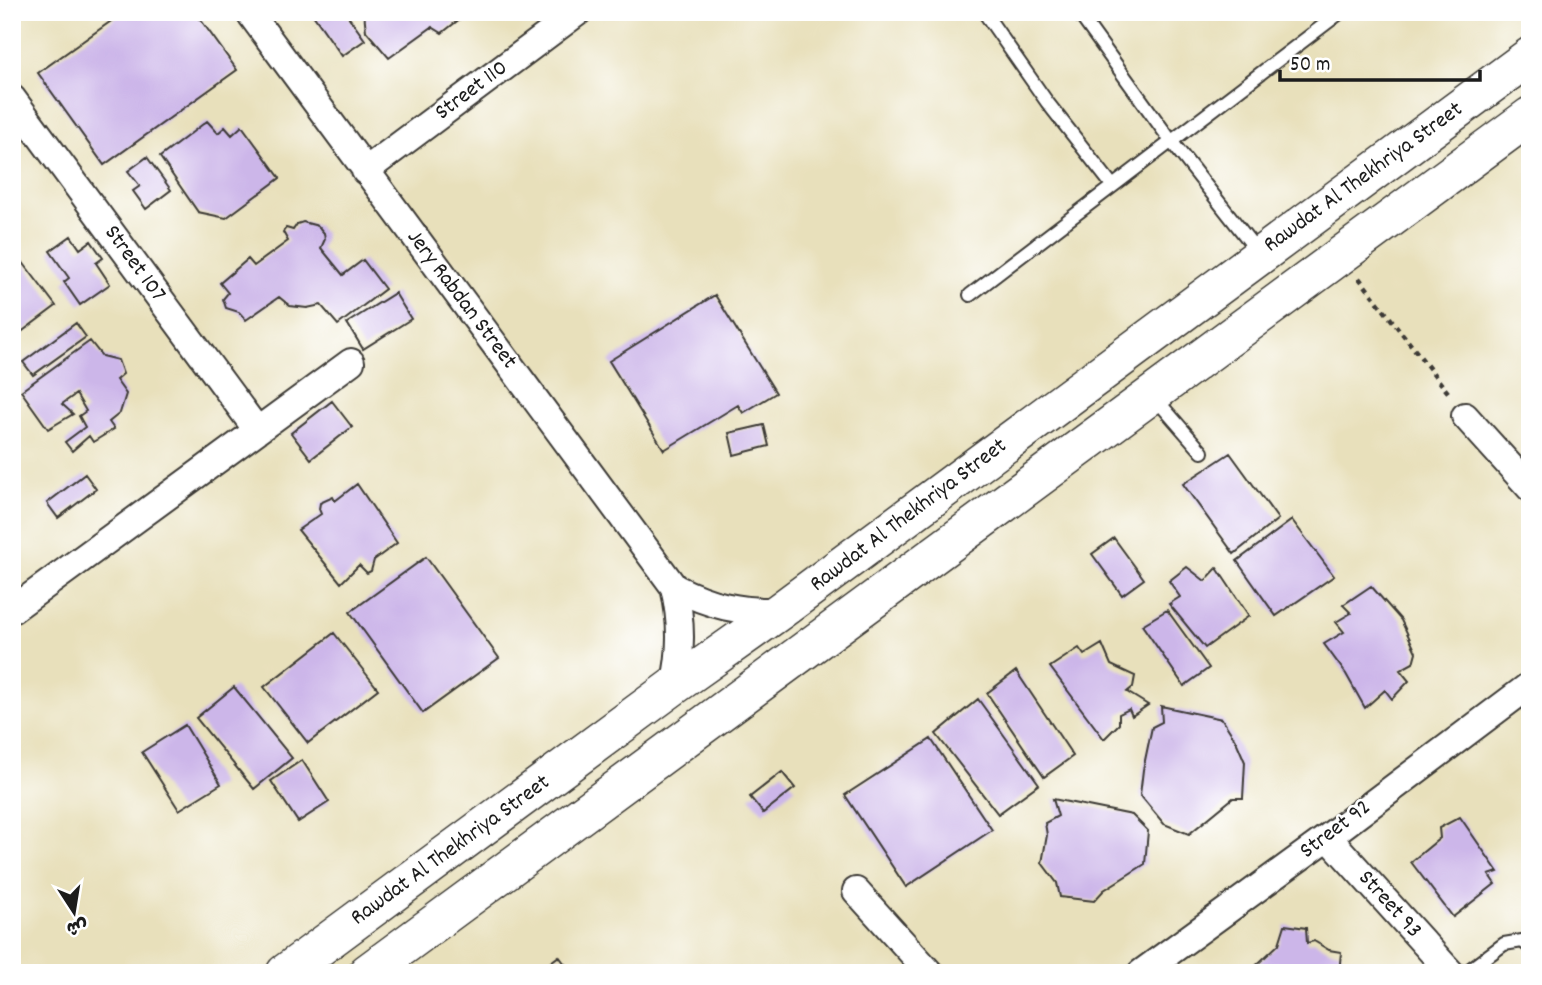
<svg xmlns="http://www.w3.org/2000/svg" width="1542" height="985" viewBox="0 0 1542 985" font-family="Dekko,'Playpen Sans Arabic',sans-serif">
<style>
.building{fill:#ccb6e9}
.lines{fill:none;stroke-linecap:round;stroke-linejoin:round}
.lane-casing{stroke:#3b3934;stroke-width:16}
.street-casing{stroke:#3b3934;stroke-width:30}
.secondary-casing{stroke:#3b3934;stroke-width:40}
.path{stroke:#3b3934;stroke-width:4.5;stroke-dasharray:5 5;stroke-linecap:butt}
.lane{stroke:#fff;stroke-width:12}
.street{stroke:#fff;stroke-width:26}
.secondary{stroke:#fff;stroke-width:37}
.labels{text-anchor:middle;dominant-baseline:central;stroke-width:5;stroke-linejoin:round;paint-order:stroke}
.street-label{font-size:23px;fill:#1c1c1c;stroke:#fff}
</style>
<rect width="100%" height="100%" fill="#fff"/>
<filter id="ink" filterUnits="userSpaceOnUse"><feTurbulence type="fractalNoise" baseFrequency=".0143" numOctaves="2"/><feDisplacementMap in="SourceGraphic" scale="14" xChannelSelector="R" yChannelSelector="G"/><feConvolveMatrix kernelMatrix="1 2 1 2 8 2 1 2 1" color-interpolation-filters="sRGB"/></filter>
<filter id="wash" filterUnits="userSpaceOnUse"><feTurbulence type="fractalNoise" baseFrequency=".00686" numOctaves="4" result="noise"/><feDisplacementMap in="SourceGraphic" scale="28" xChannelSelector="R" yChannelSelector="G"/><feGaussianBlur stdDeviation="1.57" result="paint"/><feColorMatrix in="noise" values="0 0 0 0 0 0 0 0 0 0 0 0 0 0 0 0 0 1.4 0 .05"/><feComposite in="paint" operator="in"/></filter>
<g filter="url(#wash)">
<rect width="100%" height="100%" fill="#e8e0bb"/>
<g id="blocks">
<path class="building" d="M124 12H195L237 70 104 165 38 73Z
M311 12H345L365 40 342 56Z
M364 12H457L461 18 442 33 432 27 389 58 366 31Z
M207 121 218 133 225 127 232 135 242 126 280 178 226 218 198 212 160 157Z
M147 157 171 190 146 209 133 191 140 186 128 171Z
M303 222 318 226 324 233 325 239 321 248 343 275 363 260 385 289 338 325 321 305 307 308 290 306 279 297 246 320 239 312 226 308 223 299 228 293 220 283 248 259 254 266 288 241 283 232 286 228 293 230 297 224Z
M71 236 80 249 91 241 103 258 96 263 110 284 80 305 64 282 69 278 50 251Z
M12 248 56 306 12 339Z
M395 293 411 319 363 349 347 323Z
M715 295 776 393 743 413 738 405 664 450 609 361Z
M76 323 86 337 33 375 23 362Z
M90 341 102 356 118 360 123 374 116 380 126 394 120 413 109 422 114 429 93 442 89 436 72 451 65 442 85 427 79 416 86 411 76 394 62 404 73 414 48 429 21 391Z
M332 401 352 427 311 459 291 433Z
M764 425 769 446 734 455 729 433Z
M1230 453 1278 519 1234 554 1183 484Z
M85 474 96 489 58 518 47 503Z
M357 484 397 543 374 560 371 571 367 573 359 565 341 583 298 530 321 514 319 509 320 503 333 497 335 501Z
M1292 520 1334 576 1276 616 1237 561Z
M1114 538 1144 579 1122 595 1092 554Z
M426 557 499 658 423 713 350 612Z
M1187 567 1205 581 1217 568 1249 616 1205 648 1169 604 1180 597 1169 581Z
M1371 586 1401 620 1416 652 1413 663 1400 670 1409 681 1392 699 1385 690 1365 708 1346 674 1324 644 1344 632 1336 622 1351 613 1343 605Z
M1167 610 1209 668 1184 686 1142 625Z
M334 633 378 689 308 743 264 687Z
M1102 644 1111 665 1135 676 1133 687 1127 692 1148 705 1132 716 1129 709 1119 714V724L1104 739 1050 667 1079 648 1084 655Z
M1016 671 1073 756 1044 777 987 693Z
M234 687 292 758 254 789 196 718Z
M978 699 1039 784 998 814 936 734Z
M1161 706 1222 719 1236 741 1245 762 1243 798H1233L1189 834 1164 824 1140 795 1143 770 1152 727 1162 722Z
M185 725 221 784 179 810 142 752Z
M931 739 992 830 906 887 845 795Z
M302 760 329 802 298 822 271 781Z
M782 772 795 788 763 813 750 797Z
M1053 799 1132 815 1148 831 1145 864 1104 890 1094 901 1060 897 1057 883 1042 863 1047 835 1045 823 1058 816Z
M1460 817 1498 872 1489 875 1495 884 1453 917 1411 862 1440 838 1439 828Z
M1285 925 1306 928 1307 943 1314 941 1329 950 1341 952 1340 963 1343 973H1248L1279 944Z
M559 956 570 971 567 973H536Z"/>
</g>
</g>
<g filter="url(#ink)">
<use href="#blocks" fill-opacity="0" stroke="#3b3934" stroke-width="2"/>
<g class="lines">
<g class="lane-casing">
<path id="lane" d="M984 12 1047 102 1112 185
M1078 12 1171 141 1258 252
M970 295 1341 12
M1155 398 1202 452
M1465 973 1504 944 1522 941 1530 947"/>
</g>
<g class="street-casing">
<path id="street" d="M249 12 674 587C682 622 682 652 674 686
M12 98 257 430
M365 171 578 12
M1465 416 1530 488
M674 587C711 606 739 612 780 611
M12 610 351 362
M1328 837 1451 973
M856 891 930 973
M1141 973 1328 837 1530 685"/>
</g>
<g class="secondary-casing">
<path id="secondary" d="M285 973 674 686 780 611 1530 56
M367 973 1530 116"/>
</g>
<path class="path" d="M1359 278 1450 395"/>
<use href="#lane" class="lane"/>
<use href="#street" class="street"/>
<use href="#secondary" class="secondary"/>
</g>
</g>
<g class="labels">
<g class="street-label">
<text transform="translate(472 91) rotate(-37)">Street 110</text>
<text transform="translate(1364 178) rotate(-36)">Rawdat Al Thekhriya Street</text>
<text transform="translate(134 264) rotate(54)">Street 107</text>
<text transform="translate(461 300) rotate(53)">Jery Rabdan Street</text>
<text transform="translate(909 516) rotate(-37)">Rawdat Al Thekhriya Street</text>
<text transform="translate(1336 830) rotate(-37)">Street 92</text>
<text transform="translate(451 851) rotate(-36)">Rawdat Al Thekhriya Street</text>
<text transform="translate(1389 905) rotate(48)">Street 93</text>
</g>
</g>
<rect width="1542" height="985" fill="none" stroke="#fff" stroke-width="42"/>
<g transform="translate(74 912) rotate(168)" stroke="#ffffff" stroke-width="5" paint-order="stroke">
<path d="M0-5L12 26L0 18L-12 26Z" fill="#1c1c1c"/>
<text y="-10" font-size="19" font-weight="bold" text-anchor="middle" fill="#1c1c1c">ش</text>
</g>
<path d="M1280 70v10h200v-10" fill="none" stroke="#1c1c1c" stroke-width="3.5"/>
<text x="1290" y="70" font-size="21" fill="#1c1c1c" stroke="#ffffff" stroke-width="5" paint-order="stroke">50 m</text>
</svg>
